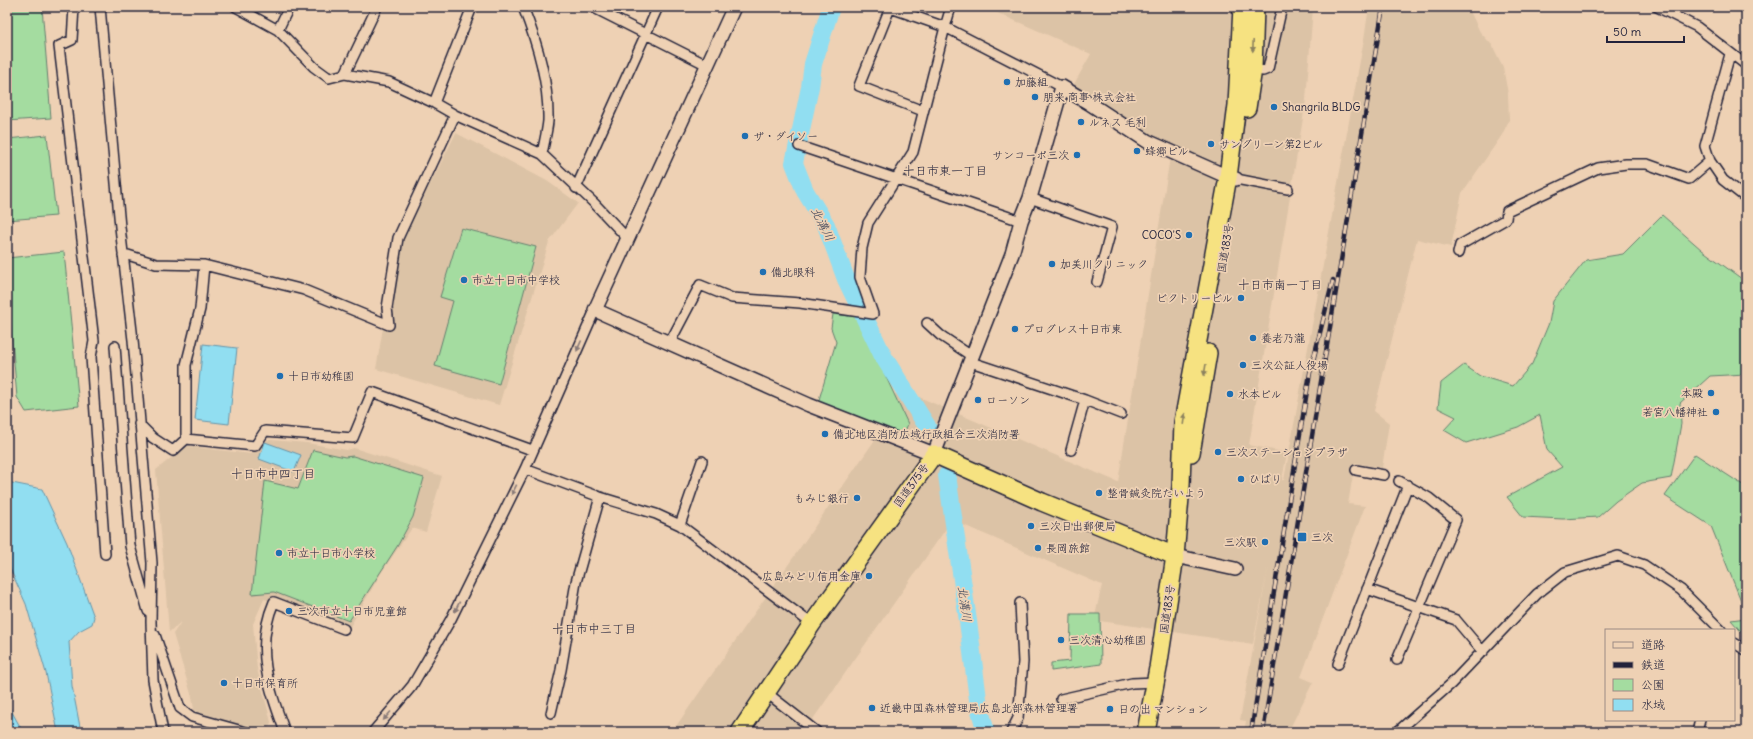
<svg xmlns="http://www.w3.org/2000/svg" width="1753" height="739" viewBox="0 0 1753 739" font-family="Delius,'Klee One',sans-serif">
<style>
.built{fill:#dcc3a6}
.green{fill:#a4dca0;stroke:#637f6e}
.water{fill:#91def1;stroke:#6593a8}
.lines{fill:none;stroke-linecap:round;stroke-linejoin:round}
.river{stroke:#91def1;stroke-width:18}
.street-casing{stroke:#22223b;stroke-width:12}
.secondary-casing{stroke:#22223b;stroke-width:16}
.highway-casing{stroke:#22223b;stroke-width:20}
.street{stroke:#eed1b4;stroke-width:9}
.secondary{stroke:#eed1b4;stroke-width:13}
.highway{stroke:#f6e281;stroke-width:17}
.rail-casing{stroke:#22223b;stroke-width:4.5}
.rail{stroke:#eed1b4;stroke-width:3;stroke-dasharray:9;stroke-linecap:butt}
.oneway{fill:#8c825e}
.oneway2{fill:#887a78}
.poi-dot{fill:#1f6fb2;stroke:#eed1b4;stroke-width:1.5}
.labels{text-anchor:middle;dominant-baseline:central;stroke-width:3.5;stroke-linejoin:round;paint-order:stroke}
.poi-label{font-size:11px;fill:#22223b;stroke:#eed1b4;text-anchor:start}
.street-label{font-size:11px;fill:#22223b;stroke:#eed1b4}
.neighbourhood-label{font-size:12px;fill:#22223b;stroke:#eed1b4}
.water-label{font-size:12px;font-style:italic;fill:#333e56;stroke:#eed1b4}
</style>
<rect width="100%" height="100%" fill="#eed1b4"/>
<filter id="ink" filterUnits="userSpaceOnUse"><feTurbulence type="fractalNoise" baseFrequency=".025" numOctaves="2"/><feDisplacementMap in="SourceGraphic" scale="8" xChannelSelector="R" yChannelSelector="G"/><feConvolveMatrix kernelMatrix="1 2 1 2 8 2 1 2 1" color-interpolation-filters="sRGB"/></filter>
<g filter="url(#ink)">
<path class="built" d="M984 7H1313L1306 100 1249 445 1287 453 1282 480H1284L1364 39 1369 7H1468L1480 32 1492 45 1503 67 1508 94 1509 120 1502 135 1462 193 1451 247 1417 239 1374 411 1389 423 1382 468 1355 463 1348 504 1365 506 1301 677 1313 682 1288 732H1244L1246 721 1240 720 1268 568 1253 644 1094 620 1102 585 952 520 804 732H672L879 434 898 388 1118 482 1171 151 1069 93 1091 54Z
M456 133 547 181 578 203 549 242 499 405 376 369 396 252Z
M258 439 307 443 347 450 354 448 442 476 426 532 412 528 381 573 348 630 264 599 253 624 257 669 271 722 267 732 202 715 194 710 192 697 173 634 181 622 169 632 156 470 186 446 252 454Z"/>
<path class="green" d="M7 7H42L51 118 7 121Z
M47 135 56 216 7 220V138V139Z
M1662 215 1702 250 1742 279 1746 287V374L1710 376 1680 403 1681 424 1671 478 1642 483 1616 501 1598 517 1563 519 1523 517 1507 497 1562 467 1547 450 1540 415 1518 427 1466 443 1444 430 1456 417 1438 408 1441 383 1464 365 1480 376 1513 386 1532 364 1549 323 1553 301 1586 260 1623 254Z
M461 228 536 247 499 384 435 366 453 301 440 297Z
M64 252 79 406 26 412 17 397 7 283V258Z
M833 314 858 317 908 424 902 438 818 403 836 342 831 328Z
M313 450 345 457 353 456 424 478 413 517 398 545 349 621 274 592 252 594 265 481 298 489Z
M1695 454 1746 487V613L1711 526 1665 496Z
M1071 614H1100L1101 664 1051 671V663L1070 661Z
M1746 618V637L1731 620Z"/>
<path class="water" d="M203 344 237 348 229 424 195 420Z
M265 442 301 455 294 472 259 459Z
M7 482 42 489 67 543 94 617 92 624 79 631 69 642 72 686 81 732H58L46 673 26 604 7 562Z
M7 703 23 732H7Z"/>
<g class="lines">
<path class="river" d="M831 7 813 64 810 87 794 163 805 191 826 225 846 279 883 356 927 426
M947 475 968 621 979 707 986 732"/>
<g class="street-casing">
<path id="street" d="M74 7 72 40 59 46 94 341 91 357 105 554
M100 7 120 227 133 340 152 563 151 622 153 680 163 732
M236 7 278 30 314 67 329 78 345 74 389 82 434 103 455 115 542 154 595 204 627 238
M523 7C537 42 549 83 548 121 547 132 544 143 542 154
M592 7 707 65
M888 7 945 27 1062 87
M1657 7 1697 27 1746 65
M890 8 859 86 923 111
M278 30 289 7
M1730 54 1705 146 1710 161 1723 180 1746 198
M1253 69 1263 71 1268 69 1282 7
M345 74 377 7
M434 103 472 7
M799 146 1021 221
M1236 179 1288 189
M576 188 658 7
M1030 198 1112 227 1097 282
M1458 253 1460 245 1506 219 1507 211 1598 168 1626 164H1647L1689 179 1710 161
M123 256 128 255 156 264 204 265 304 290 389 325
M927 323 940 335 973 357
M389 325 387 308 398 238 455 115
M669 344 700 285 732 298 800 303 873 314 860 277 862 248 868 223 913 152 945 27 951 7
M115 346 130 546 148 611
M971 362 1085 400 1121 414
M139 424 153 438 173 451 186 439 255 446 265 431 353 438 372 392 532 450
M186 439V365L200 309 204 265
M1071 450 1085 400
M525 469 600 497 656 514 680 525 812 624
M1356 470 1384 475
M680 525 702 461
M1367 589 1456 620 1483 652
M155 635 180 708 192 717 246 732
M1734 643 1746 650
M1397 660 1456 520 1429 498 1399 481
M1338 664 1408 485
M767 693 817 732
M1061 699 1132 683 1156 682
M551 713 561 670 576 582 600 497
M285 732C269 688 254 648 274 602L344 629
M373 732 412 686 451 619 525 469 595 310
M1011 732 1018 718 1023 662 1020 603
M1397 732 1451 684 1537 594 1565 572 1618 556 1644 565 1681 590 1721 630
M1697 732 1700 720"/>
</g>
<g class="secondary-casing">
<path id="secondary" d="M734 7 595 310 809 405 934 454 1012 254 1021 221 1030 198 1062 87 1089 103 1147 141 1228 177 1236 179
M1175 556 1235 569"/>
</g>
<g class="highway-casing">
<path id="highway" d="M1247 108 1253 69 1255 7
M1191 453 1208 353
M740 732 812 624 934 454 1042 502 1175 556
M1146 732 1158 668 1175 556 1181 486 1183 422 1228 177 1237 105 1242 7"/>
</g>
<use href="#street" class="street"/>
<use href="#secondary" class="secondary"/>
<use href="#highway" class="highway"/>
<g class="rail-casing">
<path id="rail" d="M1251 732 1310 373 1333 280
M1263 732 1383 7"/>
</g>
<use href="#rail" class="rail"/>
</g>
<defs><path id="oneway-solid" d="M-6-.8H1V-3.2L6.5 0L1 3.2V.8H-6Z"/></defs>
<g class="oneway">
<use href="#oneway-solid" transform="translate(1253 46) rotate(92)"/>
<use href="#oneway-solid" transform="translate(1205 370) rotate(99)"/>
<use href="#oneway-solid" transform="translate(1184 419) rotate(-82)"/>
</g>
<g class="oneway2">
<use href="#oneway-solid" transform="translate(579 346) rotate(114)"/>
<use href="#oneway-solid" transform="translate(514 490) rotate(116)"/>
<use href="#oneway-solid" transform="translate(457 607) rotate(116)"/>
<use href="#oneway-solid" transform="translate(387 716) rotate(131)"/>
</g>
</g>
<g class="poi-dot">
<circle cx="1007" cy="82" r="4"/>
<circle cx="1035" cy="97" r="4"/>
<circle cx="1274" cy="107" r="4"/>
<circle cx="1081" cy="122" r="4"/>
<circle cx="745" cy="136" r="4"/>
<circle cx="1211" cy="144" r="4"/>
<circle cx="1137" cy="151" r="4"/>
<circle cx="1077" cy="155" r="4"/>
<circle cx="1189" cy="235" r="4"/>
<circle cx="1052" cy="264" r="4"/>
<circle cx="763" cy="272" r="4"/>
<circle cx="464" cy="280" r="4"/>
<circle cx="1241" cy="298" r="4"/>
<circle cx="1015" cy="329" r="4"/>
<circle cx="1253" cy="338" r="4"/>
<circle cx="1243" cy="365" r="4"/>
<circle cx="280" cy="376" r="4"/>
<circle cx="1711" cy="393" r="4"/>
<circle cx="1230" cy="394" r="4"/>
<circle cx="978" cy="400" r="4"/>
<circle cx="1716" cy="412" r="4"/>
<circle cx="825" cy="434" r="4"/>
<circle cx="1218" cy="452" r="4"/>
<circle cx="1241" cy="479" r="4"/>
<circle cx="1099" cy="493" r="4"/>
<circle cx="857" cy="498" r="4"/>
<circle cx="1031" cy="526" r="4"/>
<rect x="1297" y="532" width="10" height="10" rx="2"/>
<circle cx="1265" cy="542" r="4"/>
<circle cx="1038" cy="548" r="4"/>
<circle cx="279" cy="553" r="4"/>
<circle cx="869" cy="576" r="4"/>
<circle cx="289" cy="611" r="4"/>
<circle cx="1061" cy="640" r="4"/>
<circle cx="224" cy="683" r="4"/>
<circle cx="872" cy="708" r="4"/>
<circle cx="1110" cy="709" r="4"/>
</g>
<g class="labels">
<g class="poi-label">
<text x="1015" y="82">加藤組</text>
<text x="1043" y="97">朋来 商事 株式会社</text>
<text x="1282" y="107">Shangrila BLDG</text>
<text x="1089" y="122">ルネス 毛利</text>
<text x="753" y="136">ザ・ダイソー</text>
<text x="1219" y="144">サングリーン第2ビル</text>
<text x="1145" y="151">蜂郷ビル</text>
<text x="1069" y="155" text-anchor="end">サンコーポ三次</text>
<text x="1181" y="235" text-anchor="end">COCO'S</text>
<text x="1060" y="264">加美川クリニック</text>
<text x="771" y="272">備北眼科</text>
<text x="472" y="280">市立十日市中学校</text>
<text x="1233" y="298" text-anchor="end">ビクトリービル</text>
<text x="1023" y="329">プログレス十日市東</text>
<text x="1261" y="338">養老乃瀧</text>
<text x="1251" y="365">三次公証人役場</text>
<text x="288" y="376">十日市幼稚園</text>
<text x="1703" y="393" text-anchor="end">本殿</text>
<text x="1238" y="394">水本ビル</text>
<text x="986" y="400">ローソン</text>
<text x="1708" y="412" text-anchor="end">若宮八幡神社</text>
<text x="833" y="434">備北地区消防広域行政組合三次消防署</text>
<text x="1226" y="452">三次ステーションプラザ</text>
<text x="1249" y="479">ひばり</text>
<text x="1107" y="493">整骨鍼灸院たいよう</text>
<text x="849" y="498" text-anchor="end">もみじ銀行</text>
<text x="1039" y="526">三次日出郵便局</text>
<text x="1311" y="537">三次</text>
<text x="1257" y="542" text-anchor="end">三次駅</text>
<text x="1046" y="548">長岡旅館</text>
<text x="287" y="553">市立十日市小学校</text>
<text x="861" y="576" text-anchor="end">広島みどり信用金庫</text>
<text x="297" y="611">三次市立十日市児童館</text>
<text x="1069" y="640">三次清心幼稚園</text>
<text x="232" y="683">十日市保育所</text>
<text x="880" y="708">近畿中国森林管理局広島北部森林管理署</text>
<text x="1118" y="709">日の出 マンション</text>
</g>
<g class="street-label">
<text transform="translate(1225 248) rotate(-81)">国道183号</text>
<text transform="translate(911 485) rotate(-54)">国道375号</text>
<text transform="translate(1167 609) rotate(-82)">国道183号</text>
</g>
<g class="neighbourhood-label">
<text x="945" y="170">十日市東一丁目</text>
<text x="1280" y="284">十日市南一丁目</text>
<text x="273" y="473">十日市中四丁目</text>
<text x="594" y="628">十日市中三丁目</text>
</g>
<g class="water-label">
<text transform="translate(823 224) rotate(63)">北溝川</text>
<text transform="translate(965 604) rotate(82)">北溝川</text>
</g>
</g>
<rect width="1753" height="739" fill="none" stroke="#eed1b4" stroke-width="24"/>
<rect x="12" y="12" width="1729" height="715" fill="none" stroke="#22223b" stroke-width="1.5" filter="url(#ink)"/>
<rect x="1605" y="629" width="130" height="92" fill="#eed1b4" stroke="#9c8b84"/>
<rect x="1613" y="642" width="20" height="6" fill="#eed1b4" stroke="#9c8b84"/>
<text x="1641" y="649" font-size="12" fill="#22223b">道路</text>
<rect x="1613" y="662" width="20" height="6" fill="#22223b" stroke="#9c8b84"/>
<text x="1641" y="669" font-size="12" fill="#22223b">鉄道</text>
<rect x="1613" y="679" width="20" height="12" fill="#a4dca0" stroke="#9c8b84"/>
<text x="1641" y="689" font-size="12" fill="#22223b">公園</text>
<rect x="1613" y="699" width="20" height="12" fill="#91def1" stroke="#9c8b84"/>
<text x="1641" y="709" font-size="12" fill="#22223b">水域</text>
<path d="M1607 36v6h77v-6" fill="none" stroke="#22223b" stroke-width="2"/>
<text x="1613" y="36" font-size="12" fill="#22223b" stroke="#eed1b4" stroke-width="3" paint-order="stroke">50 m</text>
</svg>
